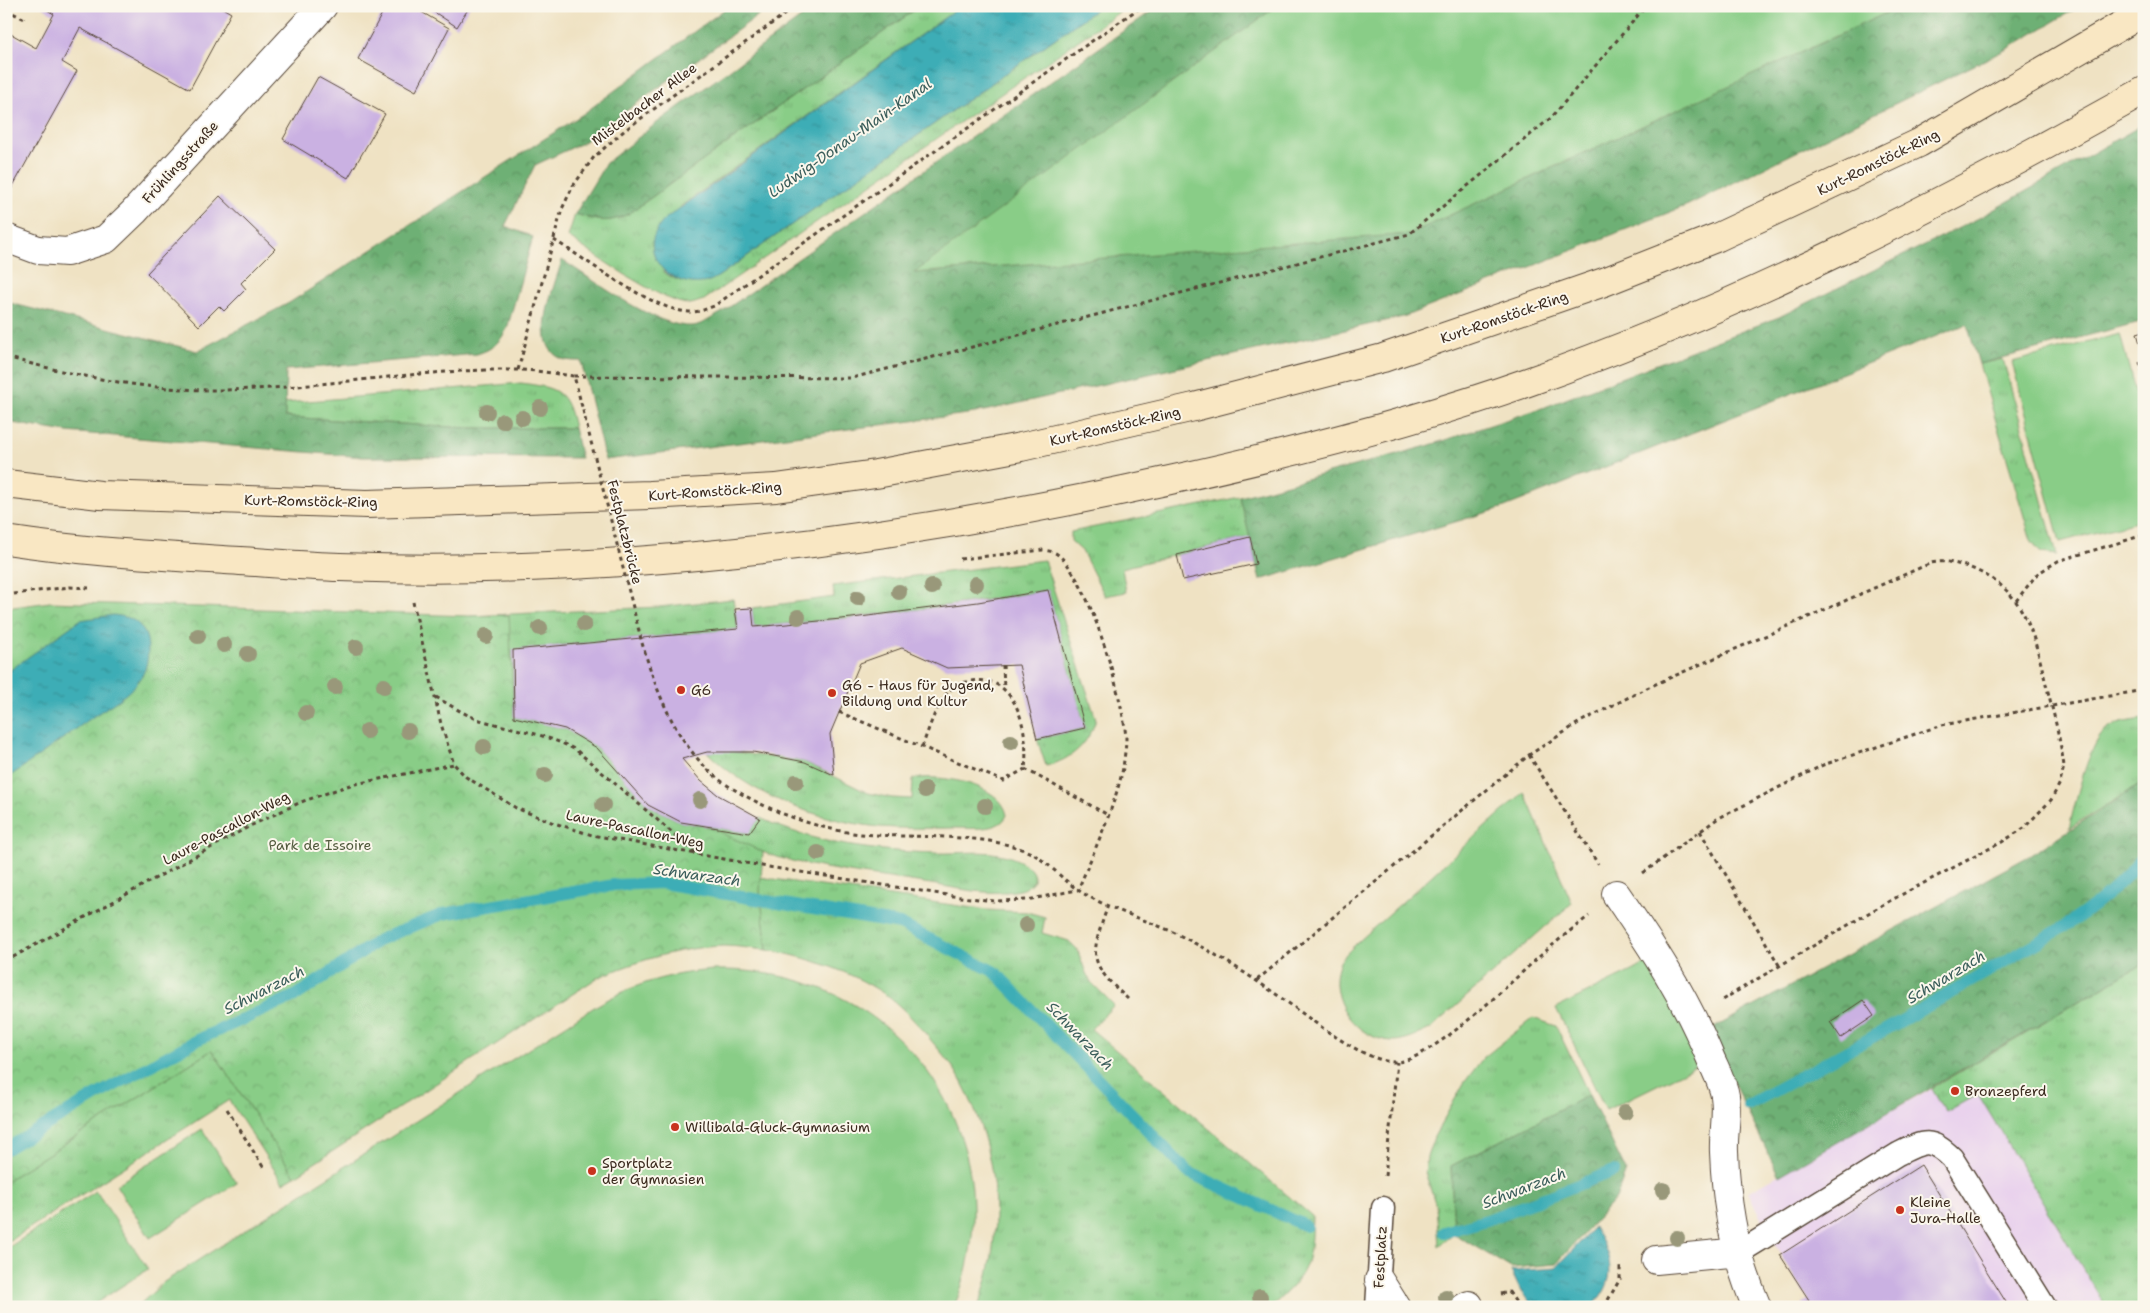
<svg xmlns="http://www.w3.org/2000/svg" width="2150" height="1313" viewBox="0 0 2150 1313" font-family="'Shantell Sans',sans-serif">
<style>
.built{fill:#e9d2ed}
.grass{fill:url(#grass-tufts);stroke:#627c52}
.forest{fill:url(#forest-crowns);stroke:#546d49}
.park{fill:url(#park-crowns);stroke:#627c52}
.pitch{fill:#89cd87;stroke:#627c52}
.water{fill:url(#water-ripples);stroke:#3c6c6a}
.lines{fill:none;stroke-linecap:round;stroke-linejoin:round}
.stream{stroke:#3cadb6;stroke-width:12}
.building{fill:#cab1e2}
.lane-casing{stroke:#564637;stroke-width:25}
.street-casing{stroke:#564637;stroke-width:30}
.secondary-casing{stroke:#564637;stroke-width:30}
.path{stroke:#564637;stroke-width:3;stroke-dasharray:4 4;stroke-linecap:butt}
.lane{stroke:#fff;stroke-width:22}
.street{stroke:#fff;stroke-width:28}
.secondary{stroke:#f9e7c3;stroke-width:28}
.path-bridge{stroke:#564637;stroke-width:3;stroke-dasharray:4 4;stroke-linecap:butt}
.tree{fill:#99987a}
.poi-dot{fill:#c8321e;stroke:#fbf7ec;stroke-width:2}
.labels{text-anchor:middle;dominant-baseline:central;stroke-width:4;stroke-linejoin:round;paint-order:stroke}
.street-label{font-size:14px;fill:#3b2a1e;stroke:#fbf7ec}
.poi-label{font-size:14px;fill:#3b2a1e;stroke:#fbf7ec;text-anchor:start}
.park-label{font-size:14px;fill:#525b3e;stroke:#fbf7ec}
.water-label{font-size:15px;font-style:italic;fill:#3b5e5b;stroke:#fbf7ec}
</style>
<defs>
<pattern id="grass-tufts" width="24" height="20" patternUnits="userSpaceOnUse" patternTransform="scale(1.25)"><rect width="24" height="20" fill="#89cd87"/><path d="M3 7l-1-3M5 7V3M7 7l1-3M15 17l-1-3M17 17v-4M19 17l1-3" fill="none" stroke="#77b074"/></pattern>
<pattern id="forest-crowns" width="20" height="18" patternUnits="userSpaceOnUse" patternTransform="scale(1.25)"><rect width="20" height="18" fill="#6eb074"/><path d="M2 6a3 3 0 1 1 6 0M12 15a3 3 0 1 1 6 0" fill="none" stroke="#5c8f5f"/></pattern>
<pattern id="park-crowns" width="20" height="18" patternUnits="userSpaceOnUse" patternTransform="scale(1.25)"><rect width="20" height="18" fill="#89cd87"/><path d="M2 6a3 3 0 1 1 6 0M12 15a3 3 0 1 1 6 0" fill="none" stroke="#77b074"/></pattern>
<pattern id="water-ripples" width="26" height="14" patternUnits="userSpaceOnUse" patternTransform="scale(1.25)"><rect width="26" height="14" fill="#3cadb6"/><path d="M2 4q2-2 4 0t4 0M15 11q2-2 4 0t4 0" fill="none" stroke="#348d93"/></pattern>
</defs>
<rect width="100%" height="100%" fill="#fbf7ec"/>
<filter id="ink" filterUnits="userSpaceOnUse"><feTurbulence type="fractalNoise" baseFrequency=".02" numOctaves="2"/><feDisplacementMap in="SourceGraphic" scale="10" xChannelSelector="R" yChannelSelector="G"/><feConvolveMatrix kernelMatrix="1 2 1 2 8 2 1 2 1" color-interpolation-filters="sRGB"/></filter>
<filter id="wash" filterUnits="userSpaceOnUse"><feTurbulence type="fractalNoise" baseFrequency=".0096" numOctaves="4" result="noise"/><feDisplacementMap in="SourceGraphic" scale="20" xChannelSelector="R" yChannelSelector="G"/><feGaussianBlur stdDeviation="1.12" result="paint"/><feColorMatrix in="noise" values="0 0 0 0 0 0 0 0 0 0 0 0 0 0 0 0 0 1.4 0 .05"/><feComposite in="paint" operator="in"/></filter>
<g filter="url(#wash)">
<rect width="100%" height="100%" fill="#efe2c3"/>
<path class="built" d="M1932 1088 1946 1112 1978 1093 2106 1307H1800L1809 1300 1769 1235 1748 1192Z"/>
<path class="grass" d="M920 6H961L681 206 663 271C679 286 701 284 719 276L1101 6H1128L704 300C699 301 694 304 689 304 666 305 590 252 568 237L575 214C598 220 605 225 628 214Z
M2003 359 2057 555 2041 553 2031 540 1979 364Z
M521 383C558 388 566 390 574 428H469L284 417 285 403Z
M1240 497 1250 537 1122 568 1126 592 1105 596 1082 551 1071 541V532Z
M1044 560 1096 719C1089 744 1071 760 1046 766L1037 739 1085 728 1048 590C950 607 853 618 754 627L752 608 834 597 833 586Z
M733 599 738 629 513 650 514 717 470 616 659 607Z
M2144 719V782L2069 828C2075 805 2087 748 2104 732 2115 722 2130 721 2144 719Z
M729 751 805 762 868 793 892 798 912 799 913 779C938 774 1001 783 1007 815 1000 832 970 828 955 828 930 828 904 829 879 827 817 820 751 796 707 752Z
M760 818C818 845 871 851 935 853 959 854 984 849 1007 856 1018 859 1035 867 1034 880 1030 885 1025 889 1019 890 989 897 953 887 924 883 878 876 832 871 788 860 759 853 733 839 706 826L748 833Z
M656 862 987 910 1027 912 1045 917 1042 933 1069 941 1077 949 1086 973 1091 982 1114 1005 1091 1029 1312 1216C1310 1267 1309 1272 1271 1307H978C1008 1230 997 1141 955 1070 949 1061 941 1052 934 1044 919 1025 903 1007 883 993 848 970 807 957 767 950L760 891Z
M2144 963V1307H2106L1978 1094 1946 1112 1932 1088Z
M1533 1018 1556 1026 1589 1095 1451 1166 1454 1234 1439 1246 1436 1206 1425 1172 1427 1157 1434 1137 1464 1083 1483 1058Z
M212 1050 295 1176 283 1183 229 1100 6 1243V1181Z"/>
<path class="forest" d="M729 6H771L582 143 535 165 505 226 533 237 507 329C499 343 493 349 477 354L286 370 285 417 469 428H574L581 458 363 457 67 432 6 422V302L197 351 289 303 583 114Z
M817 6H920L628 214C605 225 598 220 575 214L606 163 658 122Z
M1159 6H1277L915 273 1409 234 1901 6H2080L2009 48 1688 205 1403 317 975 413 605 460 581 361C575 361 568 361 562 359 528 344 555 286 562 260 594 280 657 329 693 326 702 325 713 317 721 313Z
M2144 124V321L1979 364 1967 324 1502 508 1260 580 1240 497 1427 446 1545 407 1779 317 1979 218Z
M2144 782V963L1779 1176 1708 1031 2029 856Z
M1589 1095 1626 1171 1616 1198 1556 1264 1511 1268 1454 1234 1451 1166Z"/>
<path class="park" d="M50 602 470 616 509 615 514 717 565 729 597 748 648 805 681 822 706 826 763 852 760 891 767 950C753 949 738 946 724 946 680 947 637 961 597 978L295 1176 212 1050 6 1181V608Z"/>
<path class="pitch" d="M1277 6H1901L1409 234 914 273Z
M2120 334 2144 424V520L2060 542 2012 362Z
M1524 792 1572 903 1430 1029C1419 1034 1405 1041 1393 1041 1356 1040 1326 999 1339 964 1342 957 1351 949 1357 943Z
M1652 961 1702 1063 1606 1110 1556 1008Z
M713 970C755 969 800 977 838 996 953 1053 1004 1188 954 1307H137L164 1282 596 1006C636 983 667 974 713 970Z
M202 1129 237 1183 150 1238 116 1185Z
M96 1191 148 1269 90 1307H6V1249Z"/>
<path class="water" d="M961 6H1101L719 276C714 279 707 283 701 283 677 286 648 266 653 239 655 231 660 225 665 219Z
M113 615C130 617 139 620 146 636 150 647 148 668 141 677 131 694 110 705 94 716 65 737 36 758 6 779V673L80 620Z
M1594 1227C1612 1256 1619 1280 1592 1307H1534L1521 1292 1511 1271 1556 1268Z"/>
<g class="lines">
<path class="stream" d="M1748 1105C1828 1062 1908 1018 1987 972 2044 938 2104 910 2144 855
M6 1149 95 1096 197 1040 297 995 381 939 443 914 614 885 662 883 900 924 995 972 1188 1172 1306 1226
M1444 1232 1487 1220 1614 1171"/>
</g>
<g id="blocks">
<path class="building" d="M40 6H219L231 13 190 89 80 28 62 62 77 71 8 195 6 194V31L36 48 54 14Z
M386 6H411L449 28 416 91 358 59Z
M425 6H470L457 27Z
M318 77 385 114 348 178 283 139Z
M220 196 275 249 241 283 246 289 224 311 219 306 199 326 147 273Z
M2144 331V354H2143L2137 333Z
M1250 537 1256 564 1183 580 1177 555Z
M1048 590 1085 728 1037 739 1019 665 947 668 902 648 860 663 830 734 834 775 805 762 753 752H707L682 759 701 781 718 795 760 818 749 833 681 822 648 805 597 748 565 729 514 717 513 650 738 629 735 609 752 608 754 627 852 618 978 602Z
M1863 1000 1874 1016 1841 1038 1830 1022Z
M1921 1165 2009 1307H1800L1809 1300 1780 1255Z"/>
</g>
</g>
<g filter="url(#ink)">
<use href="#blocks" fill-opacity="0" stroke="#564637" stroke-width="1"/>
<g class="lines">
<g class="lane-casing">
<path id="lane" d="M1740 1252 1898 1154C1924 1141 1930 1137 1952 1158L2045 1307
M1377 1307 1383 1208"/>
</g>
<g class="street-casing">
<path id="street" d="M6 238 38 250 67 252 106 239 134 212 323 6
M1616 894C1653 948 1685 996 1710 1057 1715 1069 1723 1083 1725 1096 1728 1115 1723 1133 1724 1152 1726 1204 1736 1260 1757 1307
M1656 1260 1740 1252
M1379 1280 1396 1307
M1465 1307 1469 1305"/>
</g>
<g class="secondary-casing">
<path id="secondary" d="M6 484 100 495 367 504 650 495 776 488 876 474 1021 447 1194 407 1383 358 1604 282 1718 237 1919 143 2144 12
M6 540C84 552 162 556 240 561 273 563 307 566 340 567 616 577 893 541 1161 482 1285 455 1409 424 1528 382 1742 307 1946 202 2144 91"/>
</g>
<path class="path" d="M6 10 27 20
M554 240C587 260 654 312 691 312 700 312 706 309 714 306L1142 6
M6 357C75 376 144 390 215 390 316 390 417 368 518 370 536 370 556 374 574 376L587 426
M2140 362 2144 377
M518 370 562 209 573 186 594 157 625 130 796 6
M574 376 852 378 1409 234 1552 117 1646 6
M960 559 1043 550C1048 551 1053 551 1057 554 1089 577 1123 698 1126 738 1126 747 1124 759 1123 768 1114 810 1094 850 1078 890
M6 595 70 587 89 588
M2016 601 2037 574 2058 561 2144 535
M413 602 441 724 454 764 466 777 516 808 554 823 592 835 762 866 953 896 994 901 1027 900 1077 890
M642 643C657 694 680 754 727 785 766 810 815 829 861 834 912 839 988 831 1033 854 1050 864 1062 879 1078 890 1107 909 1142 918 1173 932 1222 956 1266 986 1310 1019 1331 1034 1371 1063 1397 1062 1432 1060 1512 981 1540 956 1556 942 1572 929 1589 916
M1003 665 1004 689
M436 697C450 705 465 715 480 720 515 730 542 732 576 750L697 854
M839 712 1003 781 1025 769
M922 747C929 729 935 707 948 692 955 685 963 682 972 681 1019 674 1029 735 1025 769
M1529 755 1598 864
M1025 769 1108 815
M1700 831 1779 965
M1643 873 1717 819 1823 765 1942 725 2144 690
M1108 905C1091 956 1086 961 1128 999
M6 961 250 826 301 802 350 785 454 764
M1257 980 1529 755 1580 722 1649 687 1931 563C1945 560 1955 563 1968 567 2025 588 2033 632 2046 684 2053 711 2060 738 2064 766L2060 783 2051 800 2024 828 2002 842 1882 905 1722 1000
M227 1109 265 1170
M1385 1176 1397 1062
M1501 1294 1509 1292 1519 1307
M1604 1307 1620 1279V1265"/>
<use href="#lane" class="lane"/>
<use href="#street" class="street"/>
<use href="#secondary" class="secondary"/>
<path class="path-bridge" d="M587 426 642 643"/>
</g>
<g class="tree">
<circle cx="540" cy="408" r="8"/>
<circle cx="487" cy="412" r="8"/>
<circle cx="522" cy="418" r="8"/>
<circle cx="503" cy="421" r="8"/>
<circle cx="976" cy="584" r="8"/>
<circle cx="932" cy="587" r="8"/>
<circle cx="899" cy="592" r="8"/>
<circle cx="858" cy="598" r="8"/>
<circle cx="798" cy="617" r="8"/>
<circle cx="584" cy="624" r="8"/>
<circle cx="540" cy="628" r="8"/>
<circle cx="198" cy="636" r="8"/>
<circle cx="486" cy="636" r="8"/>
<circle cx="224" cy="645" r="8"/>
<circle cx="356" cy="647" r="8"/>
<circle cx="248" cy="654" r="8"/>
<circle cx="384" cy="686" r="8"/>
<circle cx="335" cy="687" r="8"/>
<circle cx="306" cy="713" r="8"/>
<circle cx="367" cy="731" r="8"/>
<circle cx="408" cy="731" r="8"/>
<circle cx="1011" cy="742" r="8"/>
<circle cx="484" cy="747" r="8"/>
<circle cx="545" cy="775" r="8"/>
<circle cx="796" cy="782" r="8"/>
<circle cx="925" cy="790" r="8"/>
<circle cx="700" cy="800" r="8"/>
<circle cx="603" cy="805" r="8"/>
<circle cx="985" cy="806" r="8"/>
<circle cx="818" cy="853" r="8"/>
<circle cx="1026" cy="925" r="8"/>
<circle cx="1625" cy="1112" r="8"/>
<circle cx="1663" cy="1190" r="8"/>
<circle cx="1677" cy="1238" r="8"/>
<circle cx="1260" cy="1297" r="8"/>
<circle cx="1446" cy="1297" r="8"/>
</g>
</g>
<g class="poi-dot">
<circle cx="681" cy="690" r="5"/>
<circle cx="832" cy="693" r="5"/>
<circle cx="1955" cy="1091" r="5"/>
<circle cx="675" cy="1127" r="5"/>
<circle cx="592" cy="1171" r="5"/>
<circle cx="1900" cy="1210" r="5"/>
</g>
<g class="labels">
<g class="street-label">
<text transform="translate(644 104) rotate(-37)">Mistelbacher Allee</text>
<text transform="translate(180 162) rotate(-48)">Frühlingsstraße</text>
<text transform="translate(1878 162) rotate(-26)">Kurt-Romstöck-Ring</text>
<text transform="translate(1504 317) rotate(-19)">Kurt-Romstöck-Ring</text>
<text transform="translate(1115 426) rotate(-13)">Kurt-Romstöck-Ring</text>
<text transform="translate(715 491) rotate(-4)">Kurt-Romstöck-Ring</text>
<text transform="translate(311 501) rotate(1)">Kurt-Romstöck-Ring</text>
<text transform="translate(625 532) rotate(76)">Festplatzbrücke</text>
<text transform="translate(226 828) rotate(-28)">Laure-Pascallon-Weg</text>
<text transform="translate(635 829) rotate(12)">Laure-Pascallon-Weg</text>
<text transform="translate(1380 1257) rotate(-87)">Festplatz</text>
</g>
<g class="poi-label">
<text x="842" y="685">G6 - Haus für Jugend,<tspan x="842" dy="16">Bildung und Kultur</tspan></text>
<text x="691" y="690">G6</text>
<text x="1965" y="1091">Bronzepferd</text>
<text x="685" y="1127">Willibald-Gluck-Gymnasium</text>
<text x="602" y="1163">Sportplatz<tspan x="602" dy="16">der Gymnasien</tspan></text>
<text x="1910" y="1202">Kleine<tspan x="1910" dy="16">Jura-Halle</tspan></text>
</g>
<g class="park-label">
<text x="320" y="845">Park de Issoire</text>
</g>
<g class="water-label">
<text transform="translate(850 138) rotate(-35)">Ludwig-Donau-Main-Kanal</text>
<text transform="translate(697 875) rotate(8)">Schwarzach</text>
<text transform="translate(1946 977) rotate(-31)">Schwarzach</text>
<text transform="translate(264 990) rotate(-27)">Schwarzach</text>
<text transform="translate(1080 1036) rotate(46)">Schwarzach</text>
<text transform="translate(1524 1188) rotate(-21)">Schwarzach</text>
</g>
</g>
<rect width="2150" height="1313" fill="none" stroke="#fbf7ec" stroke-width="25"/>
</svg>
